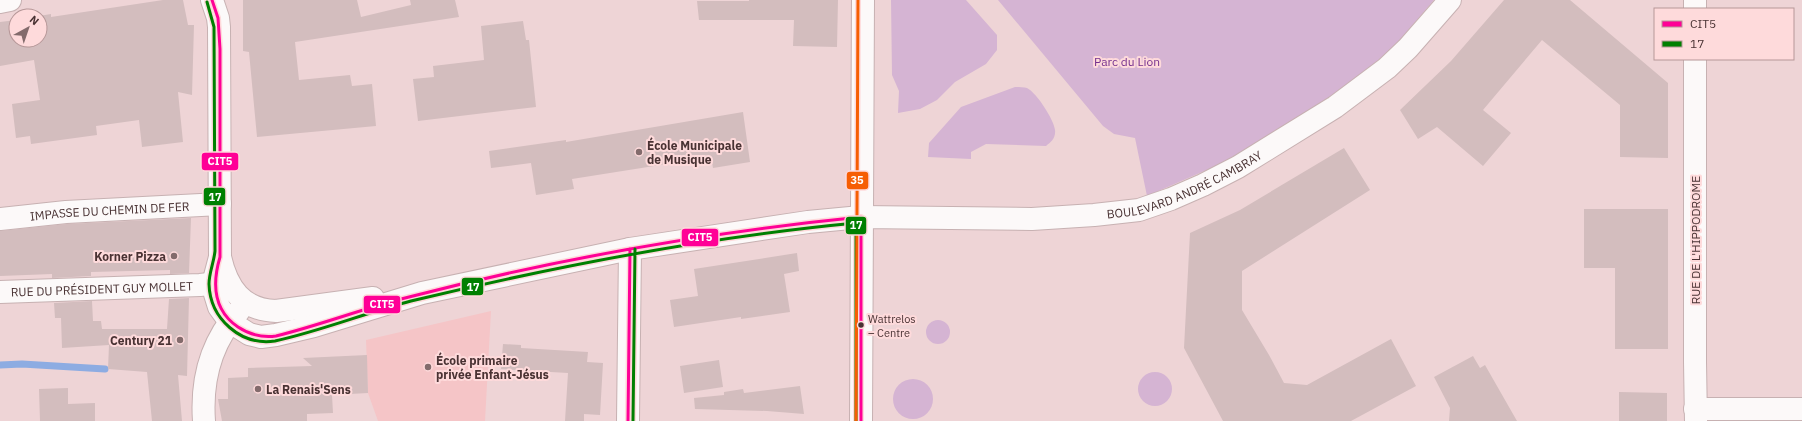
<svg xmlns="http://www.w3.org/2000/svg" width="1802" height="421" viewBox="0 0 1802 421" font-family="'IBM Plex Sans',sans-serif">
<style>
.built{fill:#f5c5c7}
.green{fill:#d5b4d3}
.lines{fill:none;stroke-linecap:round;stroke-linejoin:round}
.stream{stroke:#8dace2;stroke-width:7}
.building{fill:#d3bdbe}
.minor-casing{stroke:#c7b1b2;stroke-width:24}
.minor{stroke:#fcf9f9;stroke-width:22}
.bus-1-casing{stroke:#fedadb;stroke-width:6}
.bus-2-casing{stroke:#fedadb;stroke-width:6}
.bus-3-casing{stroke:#fedadb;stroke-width:6}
.bus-1{stroke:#ff0096;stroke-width:3}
.bus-2{stroke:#008001;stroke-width:3}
.bus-3{stroke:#f65e03;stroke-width:3}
.poi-dot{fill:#836b6c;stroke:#fedadb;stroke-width:1.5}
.bus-dot{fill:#493233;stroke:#fedadb;stroke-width:1.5}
.labels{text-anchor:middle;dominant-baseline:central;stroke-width:4;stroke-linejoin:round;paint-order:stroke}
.bus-label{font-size:11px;fill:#493233;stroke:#fedadb;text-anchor:start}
.park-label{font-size:12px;fill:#75308d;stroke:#fedadb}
.poi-label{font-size:12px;font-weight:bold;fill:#493233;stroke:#fedadb;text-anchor:start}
.street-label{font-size:12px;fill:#493233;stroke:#fedadb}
.line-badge{stroke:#fedadb;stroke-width:1.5}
.badge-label{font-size:11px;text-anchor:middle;font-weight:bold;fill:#fff}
</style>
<rect width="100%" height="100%" fill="#eed4d6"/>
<path class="built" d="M491 311 485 421H378L368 393 366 340Z"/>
<path class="green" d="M891 0H966L997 35V50L986 64 955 82 937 100 920 109 898 113 899 91 892 75Z
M998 0H1434L1388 54 1266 144 1147 196 1135 138 1114 134 1103 126Z
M1015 87C1018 87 1024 87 1027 88 1037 93 1054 120 1055 130 1056 138 1051 142 1046 146L986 144 971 152V159L928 157 929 143 961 107Z
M926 332a12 12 0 1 1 24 0a12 12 0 1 1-24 0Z
M1138 389a17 17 0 1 1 34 0a17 17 0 1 1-34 0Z
M893 399a20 20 0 1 1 40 0a20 20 0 1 1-40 0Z"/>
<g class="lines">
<path class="stream" d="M0 365 22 364 105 369"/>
</g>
<path class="building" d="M163 0H183L188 25H194L192 95 178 92 183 142 142 147 139 120 96 126 97 135 31 144 30 136 16 138 12 104 40 100 34 60 0 66V22L16 20V40H40L39 16 51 14V17Z
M243 0H357L361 17 411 5 410 0H455L459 17 295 42 299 80 350 75 352 86 372 84 376 126 257 137 249 52 243 51Z
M749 0H838L837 47 793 46 794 20H699L697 1H749Z
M1504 0H1570L1668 83V158L1620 157V105L1542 40 1483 110 1511 133 1483 166 1437 127 1418 139 1400 110 1451 61Z
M523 21 526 40H529L536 107 418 121 413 79 434 77 433 66 484 60 481 26Z
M743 112 750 162 713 168 711 157 572 179 574 189 536 195 531 163 491 168 489 151 566 140V142Z
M1344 148 1370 190 1242 271V310L1269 355 1284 383 1307 385 1391 339 1416 386 1351 421H1223L1184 348 1190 233 1240 210Z
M1584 209H1668V349H1615V268H1584Z
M191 218 189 273 170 274V270L91 272V276L52 278V274L0 276V231L67 224Z
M797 253 799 271 784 274 790 312 741 319V317L674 327 670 300 698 296 694 269Z
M189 298 187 376 178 375 182 421H152L147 372 108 369 109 345 62 348 61 318H55L54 303 92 301 93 321H101L102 329H167L169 299Z
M503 344 521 345V348L588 352 587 362 603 363 600 415 584 414V421H565L568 373 501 369Z
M367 355 368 393 332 395 333 413 307 414V421H222L218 399H228V378L248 377V368L312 366 303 358Z
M1473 356 1480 368 1485 365 1517 421H1449L1450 408 1434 377Z
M719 360 723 387 684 393 680 366Z
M800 386 804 414 767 411 695 409 694 398 724 395V392L743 389 744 393Z
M68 388V404L95 403V421H40L39 389Z
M1619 392 1667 393V421H1619Z"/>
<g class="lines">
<g class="minor-casing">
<g id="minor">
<path d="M212 0 218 18 219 27 220 257C227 288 242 310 276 311L373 298"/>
<path d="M0 2 10 0"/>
<path d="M1695 9V0"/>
<path d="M1695 59V362L1696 421"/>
<path id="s1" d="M0 219 66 212 220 204"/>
<path id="s2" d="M220 257 214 280 215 294 219 307 227 318 238 327 249 334 261 337 276 335 314 326 422 293 630 249 808 222 861 217 1032 219 1094 215 1139 210 1171 199 1203 185 1238 167 1335 107 1387 68 1408 48 1450 0"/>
<path id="s3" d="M0 292 200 285 228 282"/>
<path d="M1695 409H1802"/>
<path d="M204 421C201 379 211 342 239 311"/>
<path d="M628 421 630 249"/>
<path d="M861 421 863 0"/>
</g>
</g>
<use href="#minor" class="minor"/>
<g class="bus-1-casing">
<path id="bus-1" d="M212 0 218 18 220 49V257C212 284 213 310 238 327 250 335 261 338 276 336 321 325 364 308 409 297 557 259 709 232 861 217
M861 217V421
M628 421 630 249"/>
</g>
<g class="bus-2-casing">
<path id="bus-2" d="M207 2 214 27 215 251C214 262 209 273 209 284 210 319 241 346 275 341 321 331 365 313 411 301 557 266 706 237 856 223V421
M633 421 635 249"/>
</g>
<g class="bus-3-casing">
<path id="bus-3" d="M856 421 858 0"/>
</g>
<use href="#bus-1" class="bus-1"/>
<use href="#bus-2" class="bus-2"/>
<use href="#bus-3" class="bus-3"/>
</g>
<g class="poi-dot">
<circle cx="639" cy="152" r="4"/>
<circle cx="174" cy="256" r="4"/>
<circle cx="180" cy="340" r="4"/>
<circle cx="428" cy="367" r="4"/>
<circle cx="258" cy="389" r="4"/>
</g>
<circle class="bus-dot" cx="861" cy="325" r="3.5"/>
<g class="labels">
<g class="bus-label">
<text x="868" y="319">Wattrelos<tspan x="868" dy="14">– Centre</tspan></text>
</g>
<g class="park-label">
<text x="1127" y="61">Parc du Lion</text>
</g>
<g class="poi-label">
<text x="647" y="145">École Municipale<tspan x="647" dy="14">de Musique</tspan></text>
<text x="166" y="256" text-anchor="end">Korner Pizza</text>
<text x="172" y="340" text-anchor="end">Century 21</text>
<text x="436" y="360">École primaire<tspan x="436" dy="14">privée Enfant-Jésus</tspan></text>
<text x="266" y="389">La Renais'Sens</text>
</g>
<g class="street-label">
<text stroke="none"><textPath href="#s2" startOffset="1047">BOULEVARD ANDRÉ CAMBRAY</textPath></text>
<text stroke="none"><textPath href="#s1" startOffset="110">IMPASSE DU CHEMIN DE FER</textPath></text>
<text transform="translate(1695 240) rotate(-90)">RUE DE L'HIPPODROME</text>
<text stroke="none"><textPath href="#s3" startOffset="102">RUE DU PRÉSIDENT GUY MOLLET</textPath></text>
</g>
</g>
<g class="line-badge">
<rect x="201" y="152" width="38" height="19" rx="4" fill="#ff0096"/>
<rect x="846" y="171" width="23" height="19" rx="4" fill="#f65e03"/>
<rect x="203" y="187" width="23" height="19" rx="4" fill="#008001"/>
<rect x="845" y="216" width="22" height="19" rx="4" fill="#008001"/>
<rect x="681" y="228" width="38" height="19" rx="4" fill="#ff0096"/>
<rect x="461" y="277" width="23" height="19" rx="4" fill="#008001"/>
<rect x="363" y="295" width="38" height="19" rx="4" fill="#ff0096"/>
</g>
<g class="badge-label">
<text x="220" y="165">CIT5</text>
<text x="857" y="184">35</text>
<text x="215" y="201">17</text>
<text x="856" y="229">17</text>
<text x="700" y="241">CIT5</text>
<text x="473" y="291">17</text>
<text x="382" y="308">CIT5</text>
</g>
<rect x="1654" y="8" width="140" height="52" fill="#fedadb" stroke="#b69798"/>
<rect x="1662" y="21" width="20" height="6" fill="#ff0096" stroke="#b69798"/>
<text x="1690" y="28" font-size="12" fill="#493233">CIT5</text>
<rect x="1662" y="41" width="20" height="6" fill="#008001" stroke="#b69798"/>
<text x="1690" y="48" font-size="12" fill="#493233">17</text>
<g transform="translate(28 28) rotate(40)"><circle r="19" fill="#fedadb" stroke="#b69798"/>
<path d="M0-3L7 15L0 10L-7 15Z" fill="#836b6c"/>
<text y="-6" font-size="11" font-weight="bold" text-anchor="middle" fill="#493233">N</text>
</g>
</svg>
